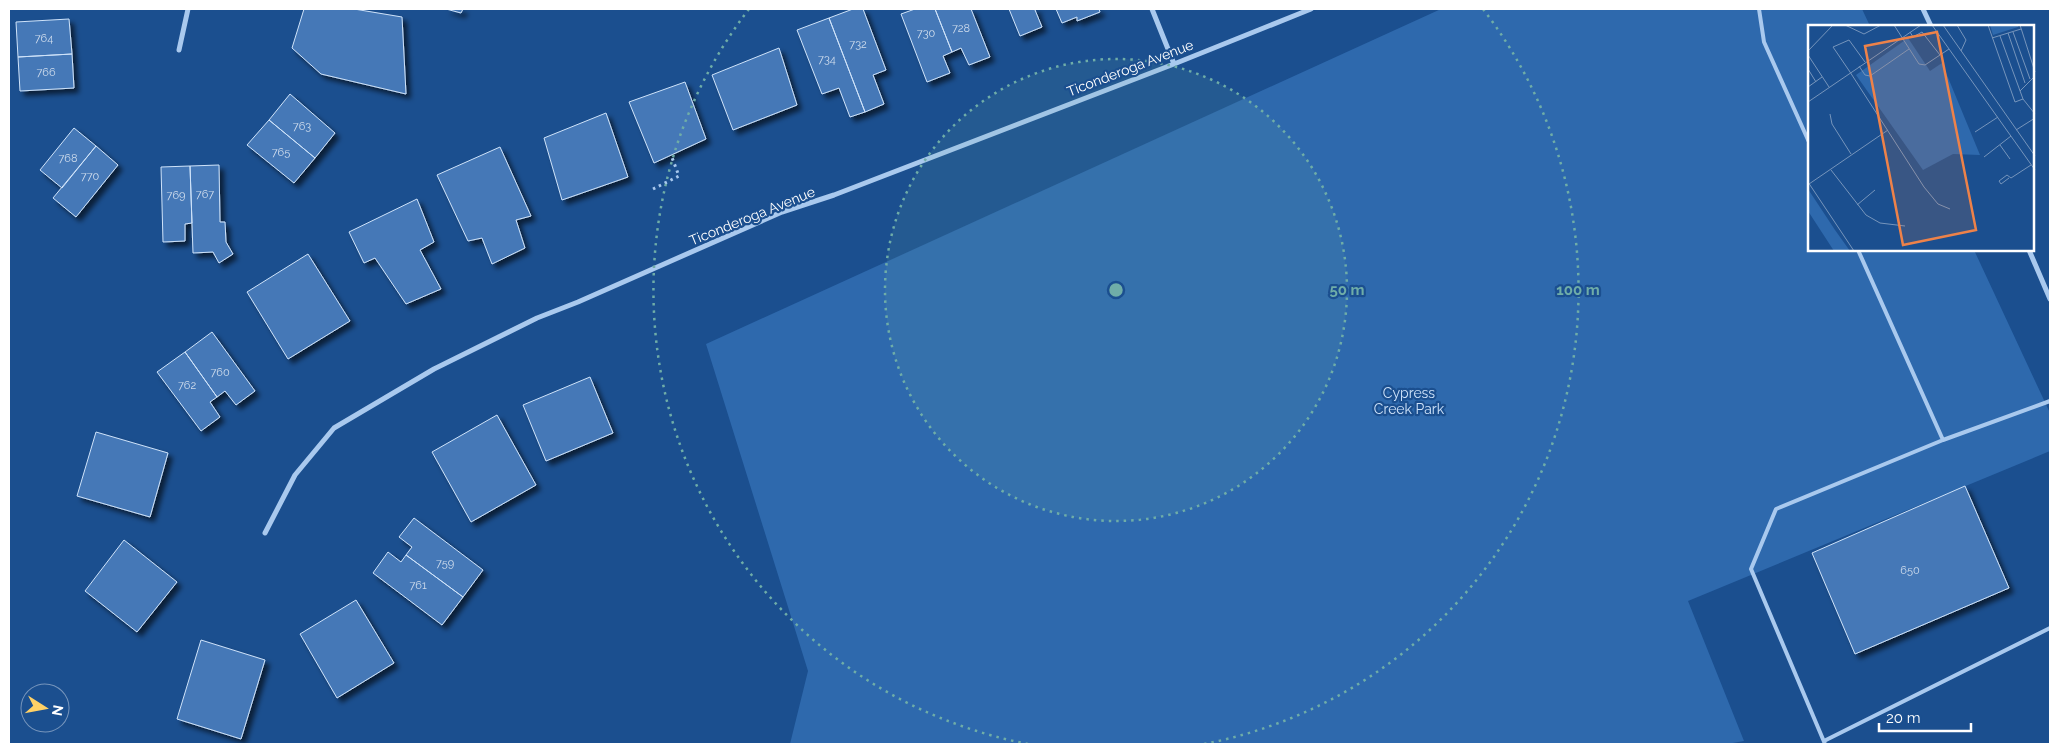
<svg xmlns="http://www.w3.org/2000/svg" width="2059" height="753" viewBox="0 0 2059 753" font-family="Raleway,sans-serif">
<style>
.green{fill:#2e69ad}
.building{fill:#4478b7;stroke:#cfe3fa;filter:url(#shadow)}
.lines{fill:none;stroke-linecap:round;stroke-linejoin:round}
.path{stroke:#a9c9ee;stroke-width:3;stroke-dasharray:2.5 4;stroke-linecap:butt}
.lane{stroke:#a9c9ee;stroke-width:4}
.street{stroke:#a9c9ee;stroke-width:5}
.ring{fill:none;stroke:#6fada8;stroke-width:2.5;stroke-dasharray:2.5 5}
.labels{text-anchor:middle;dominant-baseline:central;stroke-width:4.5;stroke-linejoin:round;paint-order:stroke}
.number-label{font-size:11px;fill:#d0dded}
.street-label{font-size:14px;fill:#fff;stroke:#1b4f8f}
.park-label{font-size:14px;fill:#cfe3fa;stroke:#1b4f8f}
.inset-road{fill:none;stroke:#7695bc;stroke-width:1}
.view{fill:#ee8249;fill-opacity:0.15;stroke:#ee8249;stroke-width:2.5}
.inset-edge{fill:none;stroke:#fff;stroke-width:2.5}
.centre{fill:#6fada8;stroke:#1b4f8f;stroke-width:2.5}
.ring-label{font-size:15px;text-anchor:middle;font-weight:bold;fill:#6fada8;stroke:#1b4f8f;stroke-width:4.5;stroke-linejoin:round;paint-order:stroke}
</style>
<defs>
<filter id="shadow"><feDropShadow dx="4.5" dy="4.5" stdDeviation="2.5" flood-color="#0009"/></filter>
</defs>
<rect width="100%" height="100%" fill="#1b4f8f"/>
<path class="green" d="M1441 9H1862L1870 26H1809V250H1974L2050 413V451L1688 601 1744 741 1727 744H790L808 671 706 344Z"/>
<path class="building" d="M304 9H354L402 17 406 94 321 74 292 48Z
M446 9H463L461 13Z
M853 9H863L886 70 873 75 884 104 865 112 829 18Z
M915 9H935L952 52 943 56 950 73 927 82 901 14Z
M935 9H971L990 57 969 65 961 48 952 52Z
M1009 9H1038L1035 10 1042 27 1020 36Z
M1056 9H1099L1100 12 1077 21V17L1062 23Z
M829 18 865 112 850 117 839 88 822 94 797 30Z
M69 19 72 54 18 57 16 22Z
M779 48 797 105 733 130 712 75Z
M72 54 74 88 20 91 18 57Z
M685 82 706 139 654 163 629 102Z
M290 94 335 133 315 158 269 120Z
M606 113 628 177 562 200 544 138Z
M269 120 315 158 294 183 247 145Z
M74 128 96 146 62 188 40 170Z
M96 146 118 165 76 217 53 198Z
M500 147 531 216 516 220 525 248 492 264 482 238 468 241 437 175Z
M219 165 220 222H225L226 242 233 254 219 263 213 252 193 253 190 166Z
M190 166 192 223 185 224V241L163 242 161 167Z
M417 199 434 242 420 250 441 289 406 304 375 258 364 263 349 232Z
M308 254 350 321 288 359 247 292Z
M212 332 255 391 236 405 225 391 217 397 185 352Z
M185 352 217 397 210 402 220 417 201 431 157 372Z
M590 377 613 433 546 461 523 405Z
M497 415 536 485 471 522 432 452Z
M96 432 168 453 150 517 77 496Z
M1965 486 2009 588 1855 654 1812 553Z
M414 518 483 570 463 597 406 555 412 547 399 537Z
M124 540 177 582 137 632 85 591Z
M388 552 401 562 406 555 463 597 442 625 373 573Z
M356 600 394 663 337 698 300 634Z
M201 640 265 660 241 739 177 719Z"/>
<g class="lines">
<path class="path" d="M653 189 679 176 671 155"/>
<path class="lane" d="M1759 9 1764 42 1809 142
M1858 250 1943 440
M1824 741 2050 628
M1825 744 1751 569 1776 509 1943 440 2050 401"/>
<path class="street" d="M1152 9 1174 64
M1923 9 1931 26
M179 50 188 9
M2029 250 2050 299
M265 533 295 475 334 428 395 392 434 369 537 318 578 302 782 212 834 195 1174 64 1311 9"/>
</g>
<circle cx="1116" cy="290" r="231" fill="#6fada8" fill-opacity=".12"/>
<g class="ring">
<circle cx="1116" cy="290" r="231"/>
<path d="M1028 744A462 462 0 0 1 749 9M1483 9A462 462 0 0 1 1204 744"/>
</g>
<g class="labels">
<g class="number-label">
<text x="961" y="28">728</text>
<text x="926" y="33">730</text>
<text x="44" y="38">764</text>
<text x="858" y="44">732</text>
<text x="827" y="59">734</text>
<text x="46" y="72">766</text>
<text x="302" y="126">763</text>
<text x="281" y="152">765</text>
<text x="68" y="158">768</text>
<text x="90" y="176">770</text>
<text x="205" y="194">767</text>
<text x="176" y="195">769</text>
<text x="220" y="372">760</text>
<text x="187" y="385">762</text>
<text x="445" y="563">759</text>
<text x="1910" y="570">650</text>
<text x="418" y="585">761</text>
</g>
<g class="street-label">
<text transform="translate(1130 68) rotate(-21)">Ticonderoga Avenue</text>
<text transform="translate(752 216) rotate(-22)">Ticonderoga Avenue</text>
</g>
<g class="park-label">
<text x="1409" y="393">Cypress<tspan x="1409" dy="16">Creek Park</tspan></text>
</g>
</g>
<g transform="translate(1808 25)">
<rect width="226" height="226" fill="#1b4f8f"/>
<path d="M182 0H210V2L185 10ZM100 13 122 46 134 38 172 130 145 129 115 145 48 50ZM0 164 27 205 42 226H26L0 186Z" fill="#2e69ad"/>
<path class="inset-road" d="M37 0 56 9 73 0M86 0 111 39 117 40 141 24M124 0 227 145M135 0 227 131M149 0 158 15 153 26M180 0 207 77 215 74M212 0 227 47M102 7 105 12 114 7 132 30M205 7 222 54M200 8 217 58M192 11 215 74 227 89M184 13 213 4M0 26 25 0M0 30 21 62M51 41 57 50 62 51 101 24M0 44 8 57M42 47 116 162 130 179 142 184M42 47 25 22 41 15 57 37M0 62 14 52M212 66 227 51M0 77 113 0M22 89 24 99 43 129M208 105 227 93M167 107 190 92M192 120 202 134M176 132 203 111M23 145 58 190 72 198 97 201M201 153 193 159 191 156 199 150 203 153 223 140M0 157 46 226M1 159 80 105M49 180 67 165"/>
<path class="view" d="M129 7 168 205 95 220 57 21Z"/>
<rect width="226" height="226" class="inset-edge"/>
</g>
<circle cx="1116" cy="290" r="8" class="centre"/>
<g class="ring-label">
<text x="1347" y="295">50 m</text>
<text x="1578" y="295">100 m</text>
</g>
<rect width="2059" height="753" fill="none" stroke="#ffffff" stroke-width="20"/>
<g transform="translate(45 708) rotate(101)"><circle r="24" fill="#1b4f8f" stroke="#7695bc"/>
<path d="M0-4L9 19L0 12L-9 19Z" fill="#ffd166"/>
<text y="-8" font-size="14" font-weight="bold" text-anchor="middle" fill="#ffffff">N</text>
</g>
<path d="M1879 723v8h92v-8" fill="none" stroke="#ffffff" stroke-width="2.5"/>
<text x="1886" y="723" font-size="15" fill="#ffffff" stroke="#1b4f8f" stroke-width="4" paint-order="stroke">20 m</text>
</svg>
